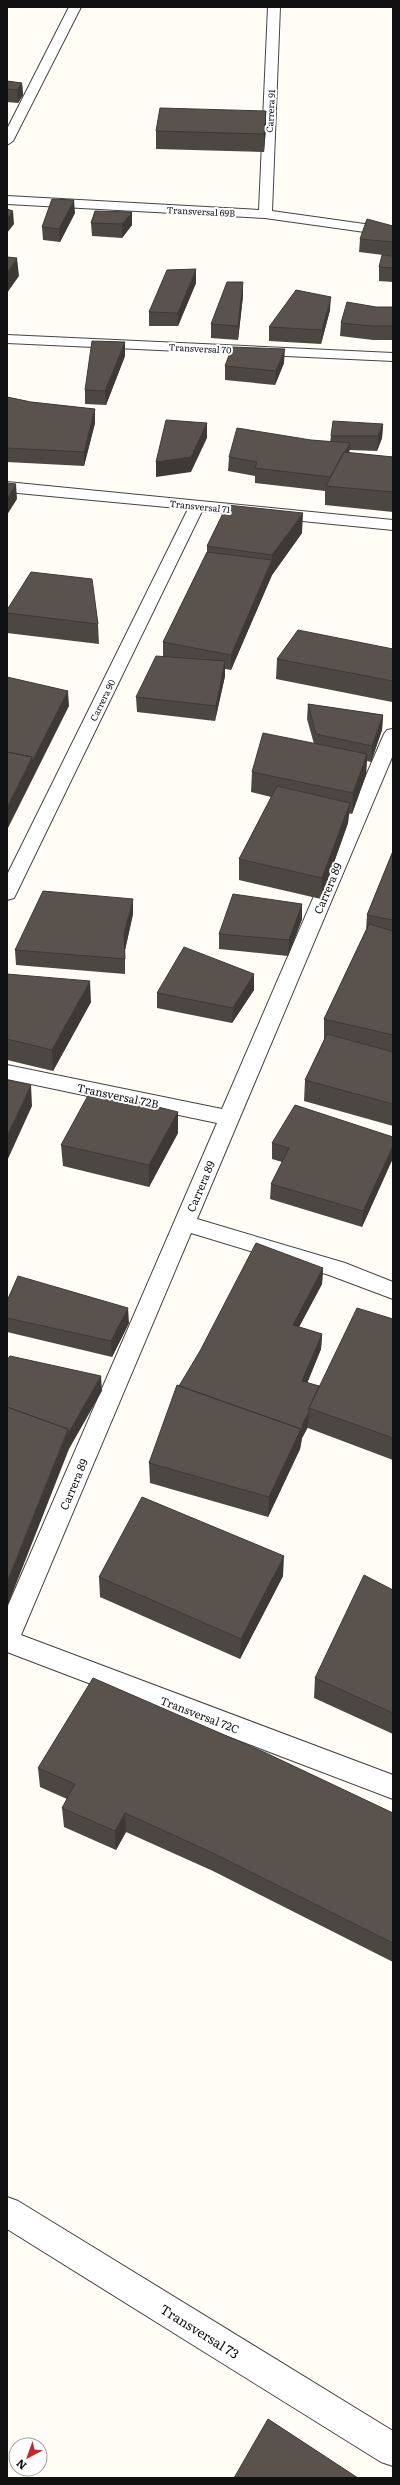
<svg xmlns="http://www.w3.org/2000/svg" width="400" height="2485" viewBox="0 0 400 2485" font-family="Literata,serif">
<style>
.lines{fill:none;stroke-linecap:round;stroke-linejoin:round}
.street-casing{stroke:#444;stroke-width:2}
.street{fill:#fff;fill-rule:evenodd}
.wall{fill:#4d4742}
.shaded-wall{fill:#3f3936}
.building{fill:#5a524d;stroke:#3f3936}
.labels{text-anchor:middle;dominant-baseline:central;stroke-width:4;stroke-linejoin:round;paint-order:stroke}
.far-street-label{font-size:9px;fill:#111;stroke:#fff}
.street-label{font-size:11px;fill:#111;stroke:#fff}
.near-street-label{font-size:13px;fill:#111;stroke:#fff}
</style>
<rect width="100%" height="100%" fill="#fffdf5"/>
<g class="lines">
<g class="street-casing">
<path id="street" d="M69 7H81L13 141 7 145V129Z
M268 7H280L272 211 393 228V236L265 218 7 204V196L259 210Z
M7 335 393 353V361L7 343Z
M7 482 393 520V530L202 511 16 894 14 898 7 900V875L188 509 7 492Z
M393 729V755L197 1219 345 1263 393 1282V1299L329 1275 191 1233 21 1635 393 1775V1799L7 1652V1608L217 1123 7 1079V1065L222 1109 384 734 387 730Z
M7 2197 18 2201 393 2431V2466L381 2462 7 2229Z"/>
</g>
<use href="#street" class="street"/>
</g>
<path class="wall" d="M7 81 22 83 23 95 18 103 7 102Z
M266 111V128L264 152 156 149V131Z
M95 211 132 225 122 238 92 236 91 223Z
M75 213 60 242 43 240 42 227Z
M393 226V282L379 281V267L391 256 359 252 360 239Z
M196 283 178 326H149V312Z
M243 296 238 340 211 338V324Z
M393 307V340H373L340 336 341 323Z
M330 310 321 344 269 341V327Z
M125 342V356L106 405 85 404V390Z
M284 363 275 385 225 380V366Z
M7 397 31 402 95 409V423L84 466 7 462Z
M383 424 382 438 377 451 349 450V453L393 457V512L325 505V491L255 483V476L228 471 229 457 311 440 330 442 331 436Z
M302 533 272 575 231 670 225 669V676L215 721 137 712 136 697 163 656V642L207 552V546Z
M7 610 98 624 99 644 7 633Z
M393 649V699L392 702 276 679 277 659Z
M308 704 383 715 382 730 371 762 367 761 366 775 352 814 349 813 348 823 321 899 239 880V859L271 797 251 792 252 772 314 744 307 719Z
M393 851V1126L304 1101 305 1080 324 1040V1019L366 930 367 915Z
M302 904V919L288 956 219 949V934Z
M133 914 125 950V974L16 965 15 950Z
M7 974 91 1002 53 1071 7 1060Z
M254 974V990L232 1023 157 1008V993Z
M178 1112V1133L149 1187 63 1166 61 1145Z
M393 1137V1158L362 1227 270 1199 271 1184 282 1162 272 1159V1143Z
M323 1268 322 1284 299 1327 322 1334 321 1349 307 1383 319 1386 393 1319V1460L308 1428V1427L302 1438 300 1449 268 1517 150 1483 149 1463 179 1386Z
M7 1301 129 1323 112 1357 7 1332Z
M283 1576 240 1659 100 1597 99 1577Z
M393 1590V1734L314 1698 315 1678Z
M38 1768 393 1813V1962L213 1871 126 1832 116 1850 64 1827 62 1808 67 1799 40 1787Z"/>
<path class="shaded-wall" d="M22 83 23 95 18 103 17 90Z
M266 111V128L264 152V134Z
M74 200 75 213 60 242 59 229Z
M13 211 14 224 7 233V218Z
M132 212V225L122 238V224Z
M17 258 19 276 7 293V273Z
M196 269V283L178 326V313Z
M243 282V296L238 340V326Z
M331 297 330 310 321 344 322 330Z
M125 342V356L106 405 105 391Z
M285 349 284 363 275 385 276 371Z
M95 409V423L84 466V452Z
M207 423V438L191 472 156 477V462Z
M383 424 382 438 377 451 378 436Z
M350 443 349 458 334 477Z
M16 484 17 499 7 515V499Z
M303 513 302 533 272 575 231 670V655L272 560V555Z
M225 661V676L215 721 216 706Z
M393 689V699L392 702Z
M68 691 69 706 7 830V807L32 757Z
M383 715 382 730 371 762 372 746Z
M367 754 366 775 352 814 353 793Z
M350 803 348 823 321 899 322 878Z
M133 899V914L125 950V974L124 934Z
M302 904V919L288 956 289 940Z
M254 974V990L232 1023 233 1008Z
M90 981 91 1002 53 1071 52 1050Z
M31 1085 32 1106 7 1161V1136Z
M178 1112V1133L149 1187V1165Z
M393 1146V1158L362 1227 363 1211Z
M323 1268 322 1284 292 1340 293 1325Z
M128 1308 129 1323 112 1357 111 1341Z
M322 1334 321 1349 302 1396V1381Z
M101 1376 102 1391 69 1449 7 1607V1582L68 1429Z
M309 1412 308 1427 302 1438 300 1449 268 1517 269 1497 303 1423Z
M284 1556 283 1576 240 1659 241 1639Z
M125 1813 126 1832 116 1850 115 1831Z"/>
<path class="building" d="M7 81 22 83 17 90 7 89Z
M160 108 266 111 264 134 156 131Z
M52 199 74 200 59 229 42 227Z
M7 209 13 211 7 218Z
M95 211 132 212 122 224 91 223Z
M367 219 393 226V242L360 239Z
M382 255 393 256V268L379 267Z
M7 257 17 258 7 273Z
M196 269 178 313 149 312 167 270Z
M227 282H243L238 326 211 324Z
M296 290 331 297 322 330 269 327Z
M347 302 376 307H393V326H373L341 323Z
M92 341 125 342 105 391 85 390Z
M232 347 285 349 276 371 225 366Z
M7 397 31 402 95 409 84 452 7 448Z
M166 420 207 423 191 457 156 462Z
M333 421 383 424 378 436H331Z
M237 428 311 440 350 443 345 453 344 452 330 477 255 468 257 462 229 457Z
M344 452 393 457V492L326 486Z
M7 483 16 484 7 499Z
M227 505 303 513 272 555 207 546Z
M207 552 272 560 231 655 163 642Z
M31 572 92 579 98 624 7 613V610Z
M298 630 393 649V681L277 659Z
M156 656 225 661 216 706 136 697Z
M7 677 68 691 32 762V757L7 752Z
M308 704 383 715 372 746 316 734Z
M263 733 367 754 353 793 252 772Z
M7 752 32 757 7 807Z
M277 786 350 803 322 878 239 859Z
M393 851V920L367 915Z
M43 891 133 899 124 934 125 959 15 950Z
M233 894 302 904 289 940 219 934Z
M369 924 393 931V1035L324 1019Z
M184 947 254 974 233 1008 157 993Z
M7 974 90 981 52 1050 7 1039Z
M327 1034 393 1052V1104L305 1080Z
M7 1080 31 1085 7 1136Z
M91 1090 178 1112 149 1165 61 1145Z
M295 1105 393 1137V1146L363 1211 271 1184 289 1148 272 1143Z
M256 1243 323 1268 293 1325 322 1334 302 1381 319 1386 309 1408V1412L303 1423 301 1434V1429L179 1386 200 1351Z
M18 1276 128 1308 111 1341 7 1318V1301Z
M357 1308 393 1319V1438L309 1408Z
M10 1356 101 1376 68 1434V1429L7 1407V1360Z
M177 1385 301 1429 269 1497 149 1463Z
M7 1407 68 1429 7 1582Z
M142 1497 284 1556 241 1639 99 1577Z
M364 1575 393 1590V1713L315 1678Z
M93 1678 266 1753 393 1813V1943L213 1853 125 1813 115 1831 62 1808 75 1784 38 1768Z
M268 2419 358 2478H234Z"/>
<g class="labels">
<g class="far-street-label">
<text transform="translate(270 111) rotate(-87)">Carrera 91</text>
<text transform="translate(201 211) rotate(3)">Transversal 69B</text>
<text transform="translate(200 348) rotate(3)">Transversal 70</text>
<text transform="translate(200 506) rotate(6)">Transversal 71</text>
<text transform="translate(102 700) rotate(-64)">Carrera 90</text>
</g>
<g class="street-label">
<text transform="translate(327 888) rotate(-67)">Carrera 89</text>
<text transform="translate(118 1095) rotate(12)">Transversal 72B</text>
<text transform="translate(200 1186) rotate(-67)">Carrera 89</text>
<text transform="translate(73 1484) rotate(-67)">Carrera 89</text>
<text transform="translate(200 1714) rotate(21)">Transversal 72C</text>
</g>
<g class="near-street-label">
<text transform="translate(200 2331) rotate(32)">Transversal 73</text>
</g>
</g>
<rect width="400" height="2485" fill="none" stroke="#111111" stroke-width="16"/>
<g transform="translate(28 2457) rotate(221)"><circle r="19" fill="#ffffff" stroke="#a0a0a0"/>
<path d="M0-3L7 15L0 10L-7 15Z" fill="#c4262e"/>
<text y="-6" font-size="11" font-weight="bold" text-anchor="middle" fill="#111111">N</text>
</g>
</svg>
